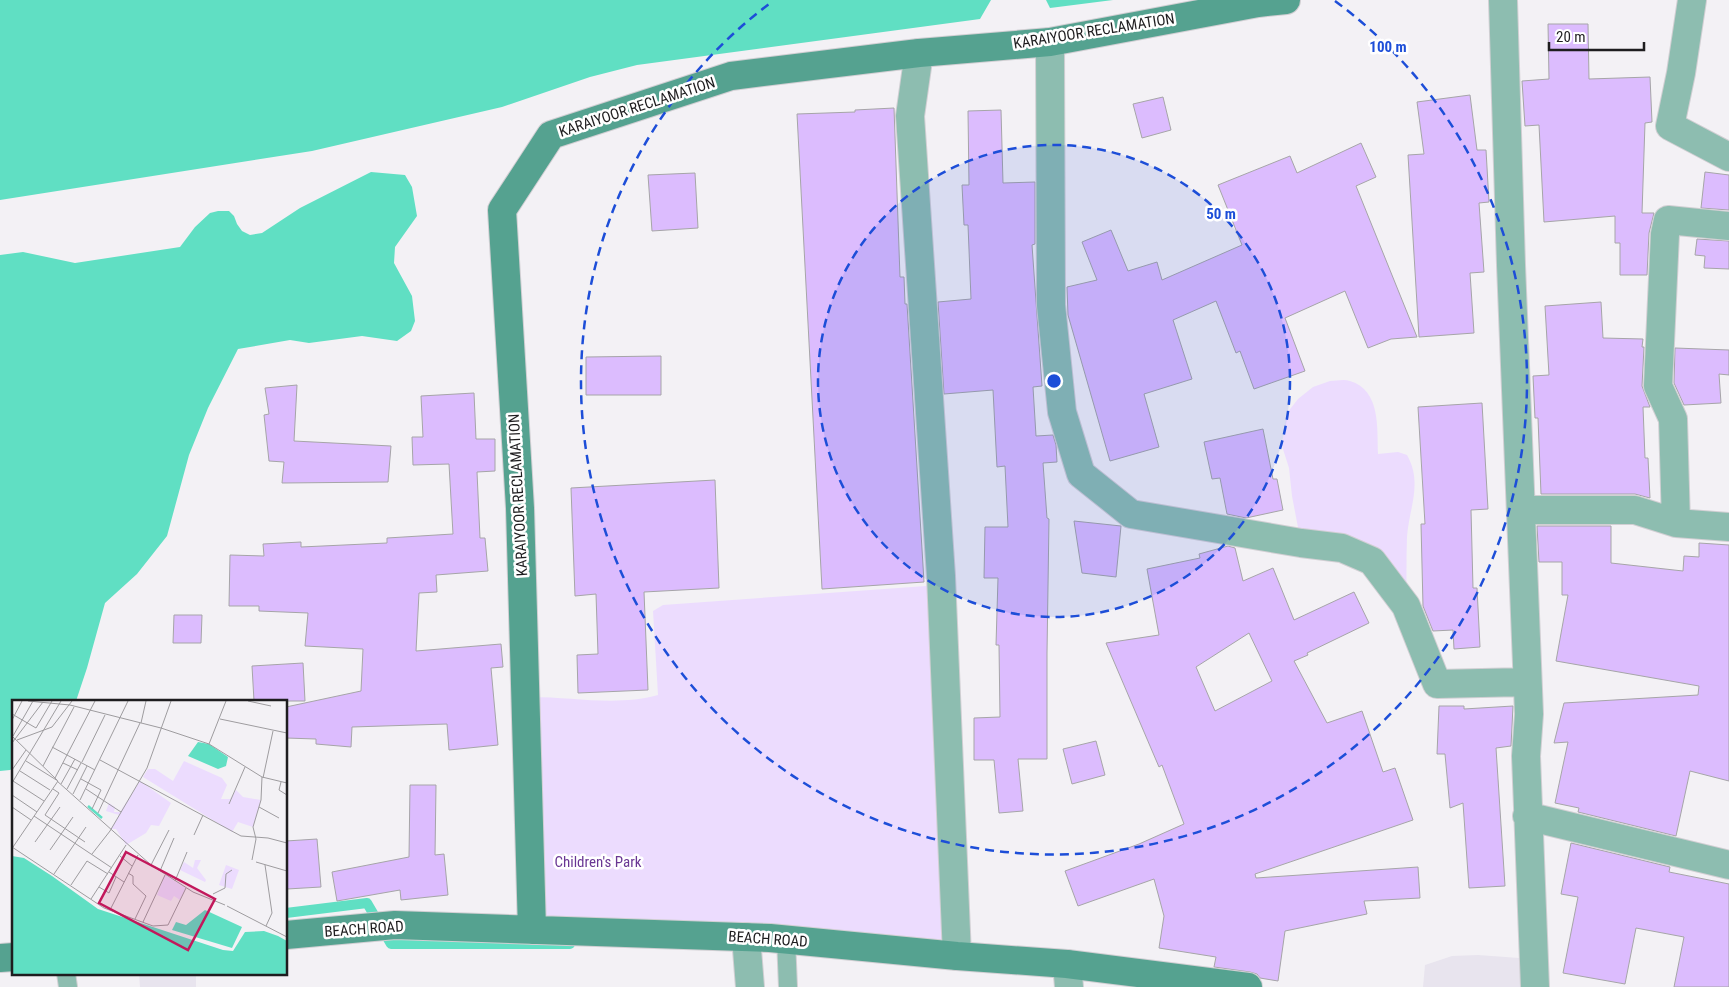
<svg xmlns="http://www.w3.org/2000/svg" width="1729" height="987" viewBox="0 0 1729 987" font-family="'Roboto Condensed',sans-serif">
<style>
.built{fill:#e8e4ee}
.green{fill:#ecdcfe}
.water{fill:#60dfc3}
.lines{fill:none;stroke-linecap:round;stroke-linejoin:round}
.stream{stroke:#60dfc3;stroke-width:10}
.building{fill:#dcbcfe;stroke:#a6a5a8;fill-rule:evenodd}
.service-casing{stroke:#d1cfd3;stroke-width:20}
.minor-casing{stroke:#d1cfd3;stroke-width:30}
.secondary-casing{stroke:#d1cfd3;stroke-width:30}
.service{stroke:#8dbdb0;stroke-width:18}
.minor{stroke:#8dbdb0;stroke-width:28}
.secondary{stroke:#55a290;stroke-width:28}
.ring{fill:none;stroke:#1d4ed8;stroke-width:2.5;stroke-dasharray:9 6}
.labels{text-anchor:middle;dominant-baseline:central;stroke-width:5;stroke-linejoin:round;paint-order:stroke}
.street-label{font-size:15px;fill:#1e1d1f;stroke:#fff}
.park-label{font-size:15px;fill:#693693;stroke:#fff}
.inset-river{fill:none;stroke:#60dfc3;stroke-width:2.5}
.inset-road{fill:none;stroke:#9e9c9f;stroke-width:1}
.view{fill:#c2185b;fill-opacity:0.15;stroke:#c2185b;stroke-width:2.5}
.inset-edge{fill:none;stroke:#1e1d1f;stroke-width:2.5}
.centre{fill:#1d4ed8;stroke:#fff;stroke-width:2.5}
.ring-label{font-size:15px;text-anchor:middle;font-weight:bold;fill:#1d4ed8;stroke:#fff;stroke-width:5;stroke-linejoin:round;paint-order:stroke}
</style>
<rect width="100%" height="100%" fill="#f3f1f5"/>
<path class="built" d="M1478 955 1534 959 1535 987H1423L1425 965 1452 956Z
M139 973H196V987H140Z"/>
<path class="green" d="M1330 381C1336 381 1344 379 1350 381 1381 390 1377 429 1378 454L1398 452 1407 455C1423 483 1409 508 1407 537 1406 560 1407 583 1406 606L1372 561 1301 543 1292 496 1289 468 1282 446 1287 413 1298 399 1313 387Z
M941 576 957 956 532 930 525 697C569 696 615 707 658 695L653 611 663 605 926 586Z"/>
<path class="water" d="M0 0H991L980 19 637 65 590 77 502 107 312 151 0 200Z
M1046 0H1113L1050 8Z
M371 172 405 175 412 187 417 216 395 247 394 263 412 296 415 321 411 331 397 341 362 336 309 343 290 340 238 349 208 408 189 455 167 536 137 574 105 603 87 668 76 701H14V768L10 770 0 771V255L23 252 75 263 180 247 195 227 210 213 218 211H229L234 216 237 224 242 231 250 235 262 233 300 208Z"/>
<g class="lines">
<path class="stream" d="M286 913 367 903 391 944H570"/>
</g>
<path class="building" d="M1548 24H1588L1589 79 1650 77 1652 122 1645 123 1642 213H1654L1649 233 1647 275H1620V243H1615V216L1544 222 1539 125 1525 126 1522 81 1549 79Z
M1470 95 1477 150H1486L1489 202 1479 203 1484 272 1470 273 1474 333 1419 337 1408 155 1424 154 1417 102Z
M1163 97 1171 130 1142 138 1133 104Z
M894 108 900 277H904L905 304H907L924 582 822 589 797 114 855 112V110Z
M1001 110 1003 183 1035 182V244L1032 245 1042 386 1033 387 1036 436 1053 435 1056 445 1057 462 1043 463 1047 518 1049 519 1047 653V759H1018L1023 811 999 813 994 760H974V718L1000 717 999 645H996L998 578H984L985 527H1008L1005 466 997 467 993 390 944 394 938 302 971 299 968 225H964L962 185H969L968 111Z
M1361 143 1376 177 1356 186 1417 337 1391 339 1368 348 1345 291 1285 318 1305 371 1254 389 1240 351 1236 353 1216 301 1173 320 1192 379 1144 394 1159 447 1110 461 1068 315 1067 287 1097 280 1082 242 1111 230 1128 271 1157 262 1162 280 1242 245 1218 185 1290 156 1297 173Z
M1705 172 1729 175V210L1701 208Z
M695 173 698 228 652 231 648 175Z
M1697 239 1729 241V269L1704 268 1705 256 1695 255Z
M1601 302 1603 338 1643 339 1642 347H1644L1642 386 1650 407H1643L1645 458H1648L1650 498 1635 494H1541L1538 418H1535L1533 376 1549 375 1545 306Z
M1675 348 1729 350V375L1719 374 1721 403 1684 405 1674 383Z
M661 356V395H586V357Z
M297 385 294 441 391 446 388 482 282 483 284 462 269 461 264 415 269 414 265 388Z
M474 393 476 439H495V471L477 472 480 538H485L488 571 436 575 437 592 419 593 416 651 501 644 503 667 491 668 498 745 449 750 447 724 352 727 351 747 316 744V739L286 738V707L361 691 363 649 305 646 308 613 259 611V606H229L230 555 264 556 263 544 301 542V547L387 543V538L453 534 449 464 413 465 412 437H423L421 396Z
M1482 403 1488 509 1471 510 1473 588H1477L1480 647 1454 649 1453 630 1433 631 1423 606 1421 524H1425L1418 407Z
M1263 429 1273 479H1277L1283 510 1246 518 1227 514 1220 478 1212 479 1204 442Z
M715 480 719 588 644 592 648 690 578 693 577 655 598 654 596 594 575 596 571 488Z
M1074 521 1121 526 1116 577 1082 573Z
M1537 526H1611V563L1683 571 1684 556 1699 557V543L1729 545V781L1690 771 1676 836 1578 812 1579 808 1555 803 1568 742 1554 743 1564 703 1698 695 1699 686 1556 661 1568 595H1562V562H1539Z
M1228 546 1235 548 1243 581 1273 568 1294 620 1354 592 1369 623 1307 653 1308 655 1294 661 1327 723 1362 711 1383 772 1395 768 1413 820 1255 874 1256 878 1418 867 1420 898 1364 901 1367 914 1285 931 1278 981 1260 978 1257 974 1250 972 1214 967 1216 957 1159 948 1164 916 1154 879 1078 906 1065 871 1139 844 1184 824 1162 765 1159 767 1106 643 1159 635 1147 569 1200 558 1199 554ZM1249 633 1272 681 1215 711 1196 667Z
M174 615H202L201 643H173Z
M303 663 305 701H254L252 666Z
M1439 706H1464V709L1513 706 1511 746 1496 748 1505 886 1469 888 1463 803 1450 808 1445 754H1437Z
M1096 741 1105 775 1072 784 1063 749Z
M410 785H436L435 855 444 854 448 895 401 900 400 890 337 901 332 872 409 857Z
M317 839 321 887 287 889 286 841Z
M1571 843 1670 867 1669 872 1729 884V987H1674L1684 937 1636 928 1625 984 1563 973 1578 897 1561 894Z"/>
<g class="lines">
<g class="service-casing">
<path id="service" d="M786 939 788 987
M66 973 68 987"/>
</g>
<g class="minor-casing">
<path id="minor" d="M1503 0 1511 265 1529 714 1526 756 1535 987
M1692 0 1681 73 1670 126 1729 157
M1050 42 1051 305 1062 412 1081 474 1131 514 1301 543 1342 548 1372 561 1406 606 1437 684 1527 682
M919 53 910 116 941 576 957 956
M1521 510H1635L1676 523 1729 527
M1676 523 1673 419 1658 386 1665 234 1668 220 1729 226
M1527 816 1729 865
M746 937 750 987
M1067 964 1069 987"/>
</g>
<g class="secondary-casing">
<path id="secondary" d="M532 930 520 508 502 210 551 135 731 76 919 53 1050 42 1258 3 1286 0
M286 935 395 925 770 938 957 956 1067 964 1248 987
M0 958 14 957"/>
</g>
<use href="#service" class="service"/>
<use href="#minor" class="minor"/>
<use href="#secondary" class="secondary"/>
</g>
<circle cx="1054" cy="381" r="236" fill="#1d4ed8" fill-opacity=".12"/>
<g class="ring">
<circle cx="1054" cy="381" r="236"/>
<path d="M1335 1A473 473 0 1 1 773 1"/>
</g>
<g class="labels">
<g class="street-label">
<text transform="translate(1094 31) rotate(-9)">KARAIYOOR RECLAMATION</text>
<text transform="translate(637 107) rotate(-18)">KARAIYOOR RECLAMATION</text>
<text transform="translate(518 495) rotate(-93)">KARAIYOOR RECLAMATION</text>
<text transform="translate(364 929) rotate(-4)">BEACH ROAD</text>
<text transform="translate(768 939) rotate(4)">BEACH ROAD</text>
</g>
<g class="park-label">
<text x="598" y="862">Children's Park</text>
</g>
</g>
<g transform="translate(12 700)">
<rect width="275" height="275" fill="#f3f1f5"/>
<path d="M172 61 210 78 215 85 209 99H218L224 90 231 97 249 100 241 127 226 122 220 132 131 77 136 69H143L161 81ZM128 81 159 103 147 126 139 125 134 133 114 145 104 129H99L107 115 94 111 97 103 103 107 102 112H108ZM183 160H189L185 168 194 180 193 182 168 170 172 162 181 168ZM214 165 227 170 220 189 207 185ZM153 175 174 188 168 200 162 196 159 201 145 195Z" fill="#ecdcfe"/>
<path d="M186 42 197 44 216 57 214 66 206 69 176 56ZM0 156 12 158 40 176 86 209 211 250 221 251 233 232 252 231 266 236 275 241V274H0ZM193 210 230 227 220 248 160 230 164 222 174 225Z" fill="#60dfc3"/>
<path class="inset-river" d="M76 106 90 118"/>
<path class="inset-road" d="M16 1 58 5 149 28 197 44 250 77 275 83M236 1 259 6M0 14 24 28 40 1M208 19 275 33M0 20 10 1M129 23 134 1M0 36 45 80M1 36 21 1M5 40 40 27 60 1M0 43 31 2M197 44 214 1M40 47 83 70M88 60 229 136 256 138 275 143M70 62 93 15M51 63 66 70M31 66 62 7M0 70 14 50M8 71 38 90M43 78 83 1M251 78 261 31M69 79 89 90 80 109M1 81 32 101M45 81 139 165 181 192 213 205M269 82 267 90 275 95M0 83 49 1M49 84 63 59M41 89 47 93 33 115 73 142M55 89 69 63M74 89 109 112M61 94 75 66M0 95 25 112M68 100 116 1M217 104 233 67M0 107 19 120M247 107 267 118M86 113 128 23M22 116 100 168M182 135 191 115M23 142 48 107M0 147 92 208 141 226 156 225 174 188M1 147 46 81 14 61M38 150 61 117M80 154 98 131 135 68 159 1M108 156 120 166M240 160 244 139 241 127 249 100 250 77M244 162 275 171M139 165 157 130M253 165 260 213 254 226M148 171 162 138M97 172 112 182M116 173 121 176V184L134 196 123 219M42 174 74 127M163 181 175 152M59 185 75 161 96 174M87 187 97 193 104 177M201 194 213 188 214 174 220 170M79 199 114 145M215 206 275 237M98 210 126 155M131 222 153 175"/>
<path class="view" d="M114 152 203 199 176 250 87 203Z"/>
<rect width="275" height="275" class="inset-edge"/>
</g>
<circle cx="1054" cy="381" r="8" class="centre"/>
<g class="ring-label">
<text x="1388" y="52">100 m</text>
<text x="1221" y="219">50 m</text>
</g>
<path d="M1549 42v8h95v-8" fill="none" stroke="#1e1d1f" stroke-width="2.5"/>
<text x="1556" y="42" font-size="15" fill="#1e1d1f" stroke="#ffffff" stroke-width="4" paint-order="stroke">20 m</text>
</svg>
